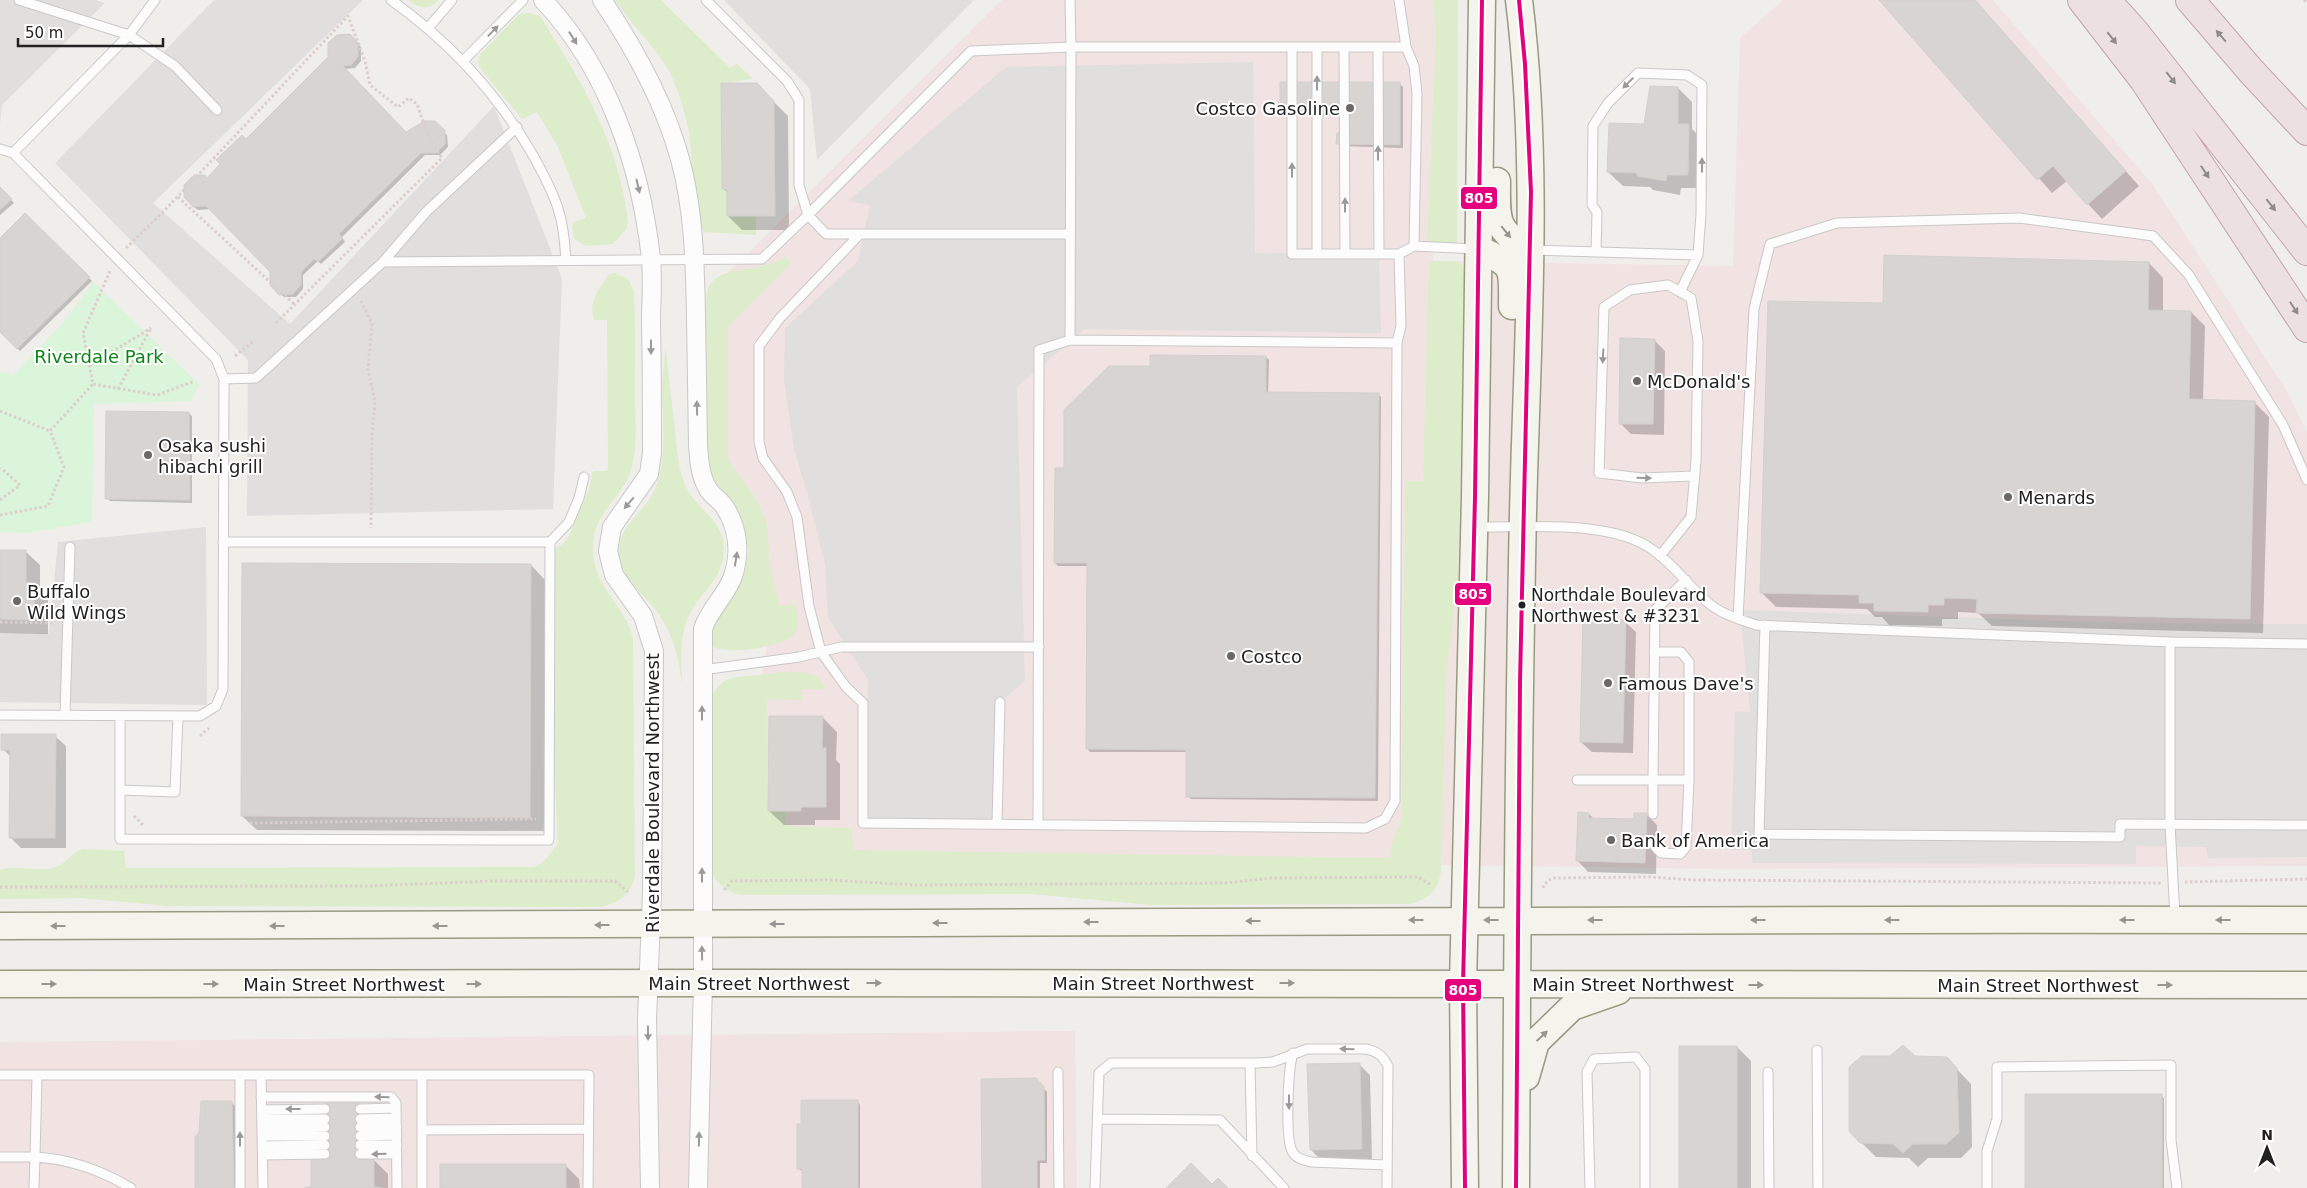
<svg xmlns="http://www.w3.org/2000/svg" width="2307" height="1188" viewBox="0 0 2307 1188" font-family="'DejaVu Sans',sans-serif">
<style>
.commercial{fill:#f1e3e1}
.grass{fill:#ddeccb}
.park{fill:#daf5da}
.parking{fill:#e0dfde}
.shadow{fill:#0003}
.building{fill:#d7d4d2;stroke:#d3d0cc}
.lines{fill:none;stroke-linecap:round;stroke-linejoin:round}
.lane-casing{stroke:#c9c8c7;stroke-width:11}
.street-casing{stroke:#c9c8c7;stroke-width:20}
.secondary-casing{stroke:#999a82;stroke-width:29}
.highway-casing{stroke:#c5a2ac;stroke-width:30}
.path{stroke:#dccecd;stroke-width:3;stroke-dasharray:2.5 2.5;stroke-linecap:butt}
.lane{stroke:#fdfcfc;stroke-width:9}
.street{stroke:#fdfcfc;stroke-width:18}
.secondary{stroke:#f4f4ed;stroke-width:26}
.highway{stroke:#ece0e2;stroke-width:28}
.bus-1-casing{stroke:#fff;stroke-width:8}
.bus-1{stroke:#e5007d;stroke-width:4}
.oneway{fill:#9a9a9a}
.oneway2{fill:#918a8c}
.oneway3{fill:#969692}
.poi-dot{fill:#6a6968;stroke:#fff;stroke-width:2}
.bus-dot{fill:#222;stroke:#fff;stroke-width:2}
.labels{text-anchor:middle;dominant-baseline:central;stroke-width:4;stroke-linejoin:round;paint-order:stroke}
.bus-label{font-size:17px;fill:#222;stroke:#fff;text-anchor:start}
.poi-label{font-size:18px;fill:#222;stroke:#fff;text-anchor:start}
.park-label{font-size:18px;fill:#0c8416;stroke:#fff}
.street-label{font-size:18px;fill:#222;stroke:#fff}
.line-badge{stroke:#fff;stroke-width:2}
.badge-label{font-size:14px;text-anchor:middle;font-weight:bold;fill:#fff}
</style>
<rect width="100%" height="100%" fill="#f0eeeb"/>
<path class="commercial" d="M1002 0H1433L1436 34 1433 261 1733 266 1740 38 1783 0H1993L2153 185 2288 393 2307 432V866L1729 869 758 856 760 684 772 619 761 513 721 460 719 282Z
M1075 1031 1077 1188H0V1042Z"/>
<path class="grass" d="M408 0H439C427 11 421 9 408 0Z
M615 0H661L730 68 736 63 753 79 721 83 722 188 727 189V216H756V235L704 232C690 199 694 162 688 127 683 106 675 77 662 60 647 39 629 21 615 0Z
M1433 0H1458L1457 248 1427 247 1436 34Z
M528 13 540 16C581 80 620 145 628 222L626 229 613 244 586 246 574 239 572 223 586 218 558 147 537 112 522 119 482 71 478 63 480 54 519 14Z
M785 256 791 263 728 326V460L756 499 767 523 770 565 779 606 795 604C797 614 800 624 794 634 786 647 724 656 713 646L711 637 713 627 743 579 749 551 744 526 739 512 714 480 709 470 706 440V295C713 260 759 277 785 256Z
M1429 261 1457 262 1466 267 1457 584 1446 677 1441 870C1439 890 1428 900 1409 904L1151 905 1031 894 740 895C727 891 718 885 711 872L712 697C715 690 720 683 727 680 736 676 748 676 758 675 774 673 823 664 824 689H802L801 700 767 699 768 809 785 811 786 826 851 828 853 850 1390 858C1390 839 1400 832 1402 812L1405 481H1423Z
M615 273 628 279 634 292C636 326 635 360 635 394 635 419 638 446 631 470 624 496 595 511 593 543 590 587 625 602 633 639L635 877C628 897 618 904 598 907L167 906 81 898 0 899V870C16 864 36 872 53 868 66 865 71 852 83 849L124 851 126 868 534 867 544 861 558 844 554 768V555L556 548 563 544 569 536 590 487 592 473 594 471H606L608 469 607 320H594C588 302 599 289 609 274Z
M666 347C668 375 672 402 675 430 677 448 678 470 686 487 697 510 725 521 724 550 724 581 695 595 686 623 679 642 682 667 682 687 680 662 674 637 660 616 647 595 620 581 619 554 618 524 644 514 655 489 668 458 662 422 662 388 663 374 664 360 666 347Z"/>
<path class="park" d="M93 282 199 384 191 401 94 404 92 522 26 533 0 532V372L13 375 63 323Z"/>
<path class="parking" d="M0 0H95L105 3 2 105 0 124Z
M214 0H363L153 203 290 324 494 106 562 279 553 509 247 516 248 360 55 163Z
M724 0H974L817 160 810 89Z
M1253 62 1255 253 1379 254 1381 333 1085 329 1017 387 1025 681 1000 702 997 824 863 823 868 680 828 618 825 564 808 496 794 449 784 380 785 328 858 261 870 205 848 201 1006 67Z
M206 527 207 705 0 702V633H49L58 542Z
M1740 610 2119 623 2307 624V857L2208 858 2206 847 2136 846V864L1753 863 1751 850H1731L1735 711 1750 712Z"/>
<path class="shadow" d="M1880 0H1975L2139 186 2102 219 2067 181 2052 193Z
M349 36 361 47V61L355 68 345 69 406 134 434 122 447 135 448 147 440 155H425L342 237 345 242 321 264 318 261 303 275V289L296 297H284L271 285V271L211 209 198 210 194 207 207 179 330 58Z
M756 84 788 116 789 230H742L728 216V193L723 188Z
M1400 84 1403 87V148L1341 146 1338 143 1345 131V116L1284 115 1281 112Z
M1678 88 1692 102V129L1703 140 1702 188H1681L1680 195 1653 190 1650 187 1623 186 1608 172Z
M0 188 14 203 0 215Z
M25 214 92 281 20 351 0 331V240Z
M2149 263 2163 278V311L2191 312 2205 326 2203 401 2254 402 2269 417 2263 633 1992 626 1978 613 1958 612V619H1942V626L1889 625 1882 617H1875L1867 609 1776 607 1762 593 1884 305Z
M1654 340 1665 351 1664 435 1631 434 1620 423Z
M1266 357 1269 360 1268 393 1378 394 1381 397 1378 801 1191 799 1188 796V752H1090L1087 748 1088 566H1058L1055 563 1065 469 1151 368Z
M189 413 192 416V503L110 501 107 498Z
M0 551H25L40 565V590L48 598V634L0 633Z
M531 565 545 580 544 831 257 830 242 816Z
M1625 622 1636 632 1633 753 1592 752 1581 742Z
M822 717 837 732 836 760 840 764V820H815V825H784L769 811Z
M55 736 66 746V848H21L11 838V757L3 749Z
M1589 814 1594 819 1635 820 1646 814 1657 825 1656 874 1588 872 1578 861Z
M1737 1047 1751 1061V1188H1681Z
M1914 1058H1946L1971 1084 1972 1147 1961 1158H1928L1918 1167 1909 1158 1876 1157 1861 1142Z
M1359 1064 1370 1075 1372 1160 1322 1161 1311 1150Z
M1036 1080 1047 1092V1163H1040V1188H983Z
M2161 1095 2164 1098V1188H2027Z
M857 1101 860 1105V1188H803V1172L798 1168Z
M231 1102 242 1113 244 1188H197Z
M359 1104 374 1118V1160L388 1174V1188H305L312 1187Z
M565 1165 579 1179 580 1188H441Z"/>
<path class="building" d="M1879 0H1975L2126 171 2087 205 2053 166 2037 180Z
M350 34 358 43V57L351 65 343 66 406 132 424 121H435L445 130V144L436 153H421L339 234 343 238 318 262 314 259 301 272V285L293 294 279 295 270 285V272L206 206 193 207 184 197V185L194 175H205L207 178 220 164 216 160 242 135 246 139 328 57V43L337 35Z
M1280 82H1400V145L1336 144 1337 133 1344 130 1343 113 1280 112Z
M721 83H757L774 101 775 216H727V189H722Z
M1650 86 1678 87V124H1689L1688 175H1667L1666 181 1637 176V173L1607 172 1609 123 1644 124Z
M0 187 12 199 0 210Z
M25 213 90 277 17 349 0 332V238Z
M1884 255 2149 262 2148 310 2191 311 2189 399 2255 401 2250 619 1976 613 1977 599 1944 598V605H1928V612L1874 611V603H1859V595L1760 593 1768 301 1883 303Z
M1620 338 1655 339 1653 424H1619Z
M1150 355 1266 356V392L1379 393 1375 798 1186 797V750L1086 749 1087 563H1054L1055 468H1064V410L1109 366H1150Z
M106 411 189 412 190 500 105 499Z
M0 550H26V582L34 583V620L0 619Z
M242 563 531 564 530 818 241 816Z
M1583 619 1626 620 1623 743 1580 742Z
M769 716H823L822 748H826V807H801V811H768Z
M1 734H56L55 838H9L10 750H1Z
M1578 812 1589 813V818L1634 819V813H1647L1645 863 1576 861Z
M1903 1045 1915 1056 1947 1057 1957 1068 1959 1133 1946 1144H1913L1903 1153 1893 1144 1860 1143 1849 1131V1067L1862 1056H1890Z
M1679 1046H1737V1188H1679Z
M1360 1063 1362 1149 1310 1150 1307 1064Z
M1036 1078 1044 1087 1045 1160H1037V1188H982L981 1079Z
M2025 1094H2162V1188H2025Z
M801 1100H858V1188H802V1169H797V1124H801Z
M201 1101H232L234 1188H195V1137L199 1132Z
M325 1103H360V1158H374V1187L381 1188H304L311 1186V1157H326Z
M1191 1163 1212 1184 1218 1178 1228 1188H1166Z
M440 1164H566V1188H440Z"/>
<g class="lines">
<g class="lane-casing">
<path id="lane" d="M19 0 129 35 175 66 217 110
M391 0C450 42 498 94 534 157 543 174 554 193 559 212 564 228 565 244 566 261
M706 0 787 81 799 100V185L808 215 826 234H1070
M428 28 452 0
M1292 47V254H1399
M1317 47V254
M1344 47 1345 254
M1378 47 1379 254
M463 61 523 0
M0 149 13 153 216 359 224 379 223 689 216 706 200 716 0 715
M13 153 129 35 155 0
M860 234 780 318 759 346V442L763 458 787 492 797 517 809 606 821 652 846 687 863 703V823L1366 828 1385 819 1395 801 1397 343 1401 326 1399 254 1414 246 1417 94 1414 66 1406 47 1399 0
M1414 246 1476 249
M1532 250 1698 255 1680 292
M1596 252 1597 212 1592 205 1593 126 1608 103 1638 73 1687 75 1702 85 1701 214 1698 255
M383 262 426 212 517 127
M1070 340 1397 343
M224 379 256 378 383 262 762 259 808 215 971 51 1071 47 1070 0
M1477 527C1527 528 1611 519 1653 550 1675 565 1690 589 1711 605 1724 615 1741 620 1756 625L2170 642V824L2175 917
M223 542H550L569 522 579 498 584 477
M1660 556 1691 517 1696 461 1698 341 1691 298 1668 285 1630 290 1604 307 1599 473 1642 478 1694 476
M1738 619 1754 309 1770 244 1837 223 2019 218 2153 236 2189 275 2283 425 2307 480
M1765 625 1759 834 2120 837V824L2307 825
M2170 642 2307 644
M702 670 799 657 841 647H1039
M65 715 70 547
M120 716V839L549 840 550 542
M1577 780H1653L1655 610 1686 580
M120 790 175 792 178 716
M1653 814V780H1689
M997 824 1000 702
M1038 824 1039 350 1070 340 1071 47H1406
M1653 844 1661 853 1680 854 1686 847 1689 780V662L1681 652H1654
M1817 1050 1818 1188
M1293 1053C1288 1069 1285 1136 1292 1151 1296 1159 1304 1160 1311 1162L1387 1165
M1250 1063 1252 1156
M1058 1072 1059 1188
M1768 1072 1769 1188
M0 1075H589L588 1188
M422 1075V1188
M261 1076 263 1188
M261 1097H391L396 1103 397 1188
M360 1109 396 1108
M262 1110 325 1109
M262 1119H325
M360 1119 396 1118
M1098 1119 1220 1120 1284 1188
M360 1127H397
M262 1128 325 1127
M422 1130 588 1129
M262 1136H325
M360 1136 397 1135
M360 1145H397
M262 1146 325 1145
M360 1154H397
M263 1155 325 1154
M0 1157H35L37 1076
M34 1188 35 1157C70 1159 101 1170 131 1188
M240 1188V1076
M1095 1188 1099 1073 1111 1063H1257L1273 1062 1307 1049H1366C1377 1051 1383 1056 1388 1066L1387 1188
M1590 1188 1587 1072 1594 1059 1636 1057 1645 1069V1188
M1987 1188V1151L1997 1119V1067L2171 1065V1140L2177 1188"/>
</g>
<g class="street-casing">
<path id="street" d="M543 0C608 69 641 166 651 259 653 280 651 302 651 324 652 367 652 410 652 453L649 474 612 527 608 551 614 575 643 616 654 651 652 892 647 1019 650 1188
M602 0C635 49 664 101 680 159 694 210 695 264 696 316 697 359 697 402 698 445 699 460 700 476 708 489 712 496 720 500 724 506 738 527 741 552 733 576 727 595 709 609 703 629V983L698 1188"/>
</g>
<g class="secondary-casing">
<path id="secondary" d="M1497 181C1497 219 1494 230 1529 250
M1479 249C1516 266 1512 268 1512 306
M0 926C769 925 1538 918 2307 920
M0 984 728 983 2307 985
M1526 1077 1536 1042 1572 1007 1618 991
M1465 1188 1463 984 1475 497 1482 0
M1516 1188C1517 963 1518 738 1523 513 1527 343 1540 170 1519 0"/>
</g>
<g class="highway-casing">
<path id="highway" d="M2082 0 2144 80 2307 328
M2106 0 2134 31 2307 251
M2190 0 2251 71 2307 131"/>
</g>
<path class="path" d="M2304 0 2307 3
M178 197 294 304
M126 248 165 210 348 16 365 61 370 85 398 107 409 98 417 104 428 136 442 158 275 324
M110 271 83 333 93 384 157 395 195 381
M361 301 372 324 368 370 375 402 372 433 371 528
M235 356 255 340
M90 365 151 328
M118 389 151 328
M0 411 50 431
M0 500 20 485 1 468
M0 515 48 506 64 467 50 431 93 384
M0 622 54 623
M200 736 209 728
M134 816 143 825
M250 823 536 819
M2185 882 2307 879
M0 887 368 886 493 881H615L628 892
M1543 888 1547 881 1554 878 1649 877 1695 880 2162 883
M724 890 732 881 829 880 914 885 1225 883 1272 878 1418 877 1431 885"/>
<use href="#lane" class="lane"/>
<use href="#street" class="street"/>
<use href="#secondary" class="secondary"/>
<use href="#highway" class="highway"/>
<g class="bus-1-casing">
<path id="bus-1" d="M1465 1188 1463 984 1475 497 1482 0
M1516 1188 1520 682 1531 192 1525 64 1519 0"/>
</g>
<use href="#bus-1" class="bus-1"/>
</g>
<defs><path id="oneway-solid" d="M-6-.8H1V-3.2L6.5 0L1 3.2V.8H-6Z" transform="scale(1.25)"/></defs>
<g class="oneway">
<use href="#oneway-solid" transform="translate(493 31) rotate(-46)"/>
<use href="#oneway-solid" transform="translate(573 38) rotate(58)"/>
<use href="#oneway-solid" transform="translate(1317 83) rotate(-90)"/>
<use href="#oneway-solid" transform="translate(1628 83) rotate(135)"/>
<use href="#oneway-solid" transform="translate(1378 153) rotate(-90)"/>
<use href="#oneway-solid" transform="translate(1702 165) rotate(-90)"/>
<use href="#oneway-solid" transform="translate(1292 170) rotate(-90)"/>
<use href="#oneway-solid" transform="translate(638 186) rotate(77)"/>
<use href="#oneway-solid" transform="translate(1345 205) rotate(-90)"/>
<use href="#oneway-solid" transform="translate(651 347) rotate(90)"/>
<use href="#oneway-solid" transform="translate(1603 356) rotate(93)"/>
<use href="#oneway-solid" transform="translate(697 408) rotate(-91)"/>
<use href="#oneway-solid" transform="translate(1644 478) rotate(2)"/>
<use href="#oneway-solid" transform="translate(629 503) rotate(131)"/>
<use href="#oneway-solid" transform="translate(736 559) rotate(-81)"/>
<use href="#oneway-solid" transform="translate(702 713) rotate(-90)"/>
<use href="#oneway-solid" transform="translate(702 875) rotate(-90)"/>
<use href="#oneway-solid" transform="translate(702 953) rotate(-91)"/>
<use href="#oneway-solid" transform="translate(648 1033) rotate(89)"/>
<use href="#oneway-solid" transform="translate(1347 1049) rotate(-179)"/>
<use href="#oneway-solid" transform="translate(382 1097) rotate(-179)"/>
<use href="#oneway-solid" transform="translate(1289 1102) rotate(90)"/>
<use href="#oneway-solid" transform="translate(293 1109) rotate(180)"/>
<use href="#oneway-solid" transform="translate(240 1139) rotate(-90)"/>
<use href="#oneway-solid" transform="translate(699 1139) rotate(-89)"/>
<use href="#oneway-solid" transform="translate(379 1154) rotate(179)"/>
</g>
<g class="oneway2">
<use href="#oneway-solid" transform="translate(2221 36) rotate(-131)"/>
<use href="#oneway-solid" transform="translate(2112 38) rotate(52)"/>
<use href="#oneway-solid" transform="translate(2171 78) rotate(52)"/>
<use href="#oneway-solid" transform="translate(2205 172) rotate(57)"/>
<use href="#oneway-solid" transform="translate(2271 205) rotate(52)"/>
<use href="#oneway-solid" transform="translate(2294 308) rotate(57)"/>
</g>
<g class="oneway3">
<use href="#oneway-solid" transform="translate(1506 232) rotate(51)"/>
<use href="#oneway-solid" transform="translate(1416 920) rotate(180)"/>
<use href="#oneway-solid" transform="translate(1491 920) rotate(180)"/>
<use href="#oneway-solid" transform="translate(1595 920) rotate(180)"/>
<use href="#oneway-solid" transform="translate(1758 920) rotate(180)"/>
<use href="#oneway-solid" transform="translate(1892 920) rotate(180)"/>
<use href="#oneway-solid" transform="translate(2127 920) rotate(180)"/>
<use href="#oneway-solid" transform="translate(2223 920) rotate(-180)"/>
<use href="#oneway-solid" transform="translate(1253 921) rotate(180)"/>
<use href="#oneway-solid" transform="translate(1091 922) rotate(180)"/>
<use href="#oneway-solid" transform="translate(940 923) rotate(180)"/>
<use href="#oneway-solid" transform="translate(777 924) rotate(180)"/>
<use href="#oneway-solid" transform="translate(602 925) rotate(180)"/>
<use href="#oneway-solid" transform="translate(58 926) rotate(180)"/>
<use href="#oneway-solid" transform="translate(277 926) rotate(180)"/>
<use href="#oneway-solid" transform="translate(440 926) rotate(180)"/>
<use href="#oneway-solid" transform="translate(874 983)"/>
<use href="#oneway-solid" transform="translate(1287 983)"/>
<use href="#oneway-solid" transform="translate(49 984)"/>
<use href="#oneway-solid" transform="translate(211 984)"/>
<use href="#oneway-solid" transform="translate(474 984)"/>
<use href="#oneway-solid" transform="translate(1756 985)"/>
<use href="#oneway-solid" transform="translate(2165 985)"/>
<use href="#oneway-solid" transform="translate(1542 1036) rotate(-43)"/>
</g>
<g class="poi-dot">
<circle cx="1350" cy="108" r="5"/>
<circle cx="1637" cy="381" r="5"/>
<circle cx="148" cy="455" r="5"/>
<circle cx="2008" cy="497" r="5"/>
<circle cx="17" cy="601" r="5"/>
<circle cx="1231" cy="656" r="5"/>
<circle cx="1608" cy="683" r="5"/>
<circle cx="1611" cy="840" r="5"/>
</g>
<circle class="bus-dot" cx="1522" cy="605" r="4.5"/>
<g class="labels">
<g class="bus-label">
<text x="1531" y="595">Northdale Boulevard<tspan x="1531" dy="21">Northwest &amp; #3231</tspan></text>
</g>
<g class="poi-label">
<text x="1340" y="108" text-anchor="end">Costco Gasoline</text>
<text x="1647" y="381">McDonald's</text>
<text x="158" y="445">Osaka sushi<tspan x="158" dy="21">hibachi grill</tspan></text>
<text x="2018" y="497">Menards</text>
<text x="27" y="591">Buffalo<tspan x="27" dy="21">Wild Wings</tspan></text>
<text x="1241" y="656">Costco</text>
<text x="1618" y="683">Famous Dave's</text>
<text x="1621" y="840">Bank of America</text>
</g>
<g class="park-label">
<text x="99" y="356">Riverdale Park</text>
</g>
<g class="street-label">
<text transform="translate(652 793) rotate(-90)">Riverdale Boulevard Northwest</text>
<text x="749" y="983">Main Street Northwest</text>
<text x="1153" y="983">Main Street Northwest</text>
<text x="344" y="984">Main Street Northwest</text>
<text x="1633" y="984">Main Street Northwest</text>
<text x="2038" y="985">Main Street Northwest</text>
</g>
</g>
<g class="line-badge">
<rect x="1460" y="186" width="38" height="24" rx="5" fill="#e5007d"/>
<rect x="1454" y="582" width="38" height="24" rx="5" fill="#e5007d"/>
<rect x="1444" y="978" width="38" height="24" rx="5" fill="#e5007d"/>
</g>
<g class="badge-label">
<text x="1479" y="203">805</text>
<text x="1473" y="599">805</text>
<text x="1463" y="995">805</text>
</g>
<g transform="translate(2267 1148)" stroke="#ffffff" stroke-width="4" paint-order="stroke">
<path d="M0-4L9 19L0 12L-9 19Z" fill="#222222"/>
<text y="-8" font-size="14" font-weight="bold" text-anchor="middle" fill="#222222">N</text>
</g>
<path d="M18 38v8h145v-8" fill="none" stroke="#222222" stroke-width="2.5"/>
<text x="25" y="38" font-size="15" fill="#222222" stroke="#ffffff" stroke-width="4" paint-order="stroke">50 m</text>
</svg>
